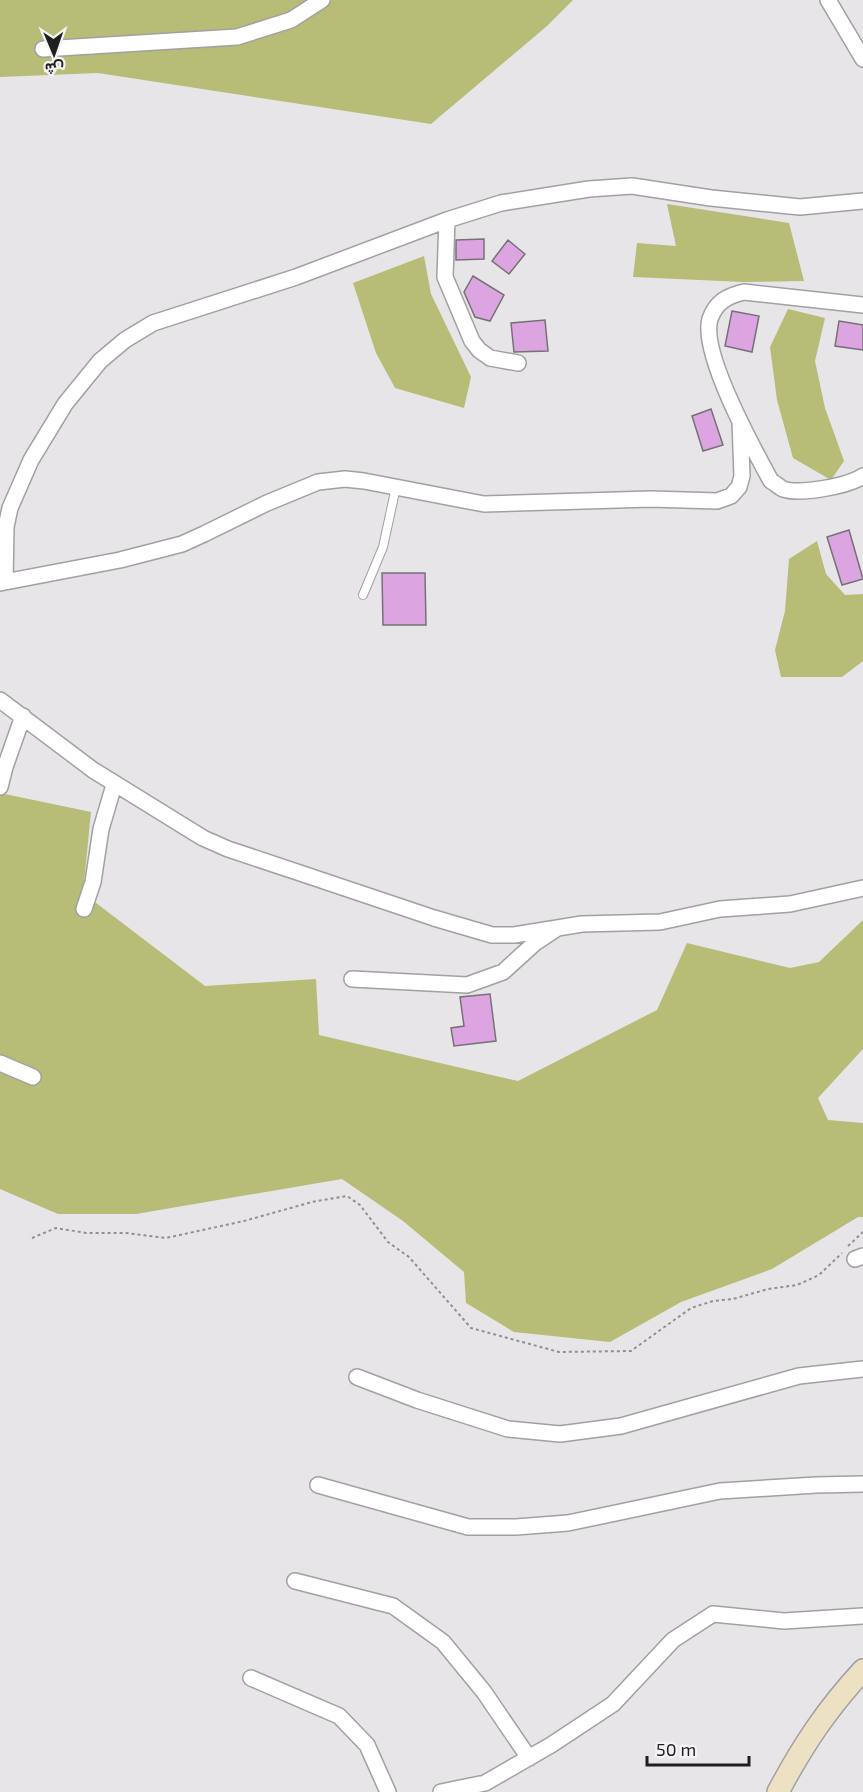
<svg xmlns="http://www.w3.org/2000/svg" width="863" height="1792" viewBox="0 0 863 1792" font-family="'Exo 2',Vazirmatn,sans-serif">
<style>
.green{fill:#b7bc77}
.building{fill:#dca5e2;stroke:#747274;stroke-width:1.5}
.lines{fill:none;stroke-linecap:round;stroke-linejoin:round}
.lane-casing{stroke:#a2a0a2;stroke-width:10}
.street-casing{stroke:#a2a0a2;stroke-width:18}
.secondary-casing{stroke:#a2a0a2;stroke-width:24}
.path{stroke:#919091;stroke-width:2;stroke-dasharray:3 3;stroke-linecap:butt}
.lane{stroke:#fff;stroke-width:8}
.street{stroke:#fff;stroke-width:15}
.secondary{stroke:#ede1c3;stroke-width:21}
</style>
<rect width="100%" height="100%" fill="#e7e5e7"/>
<path class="green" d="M0 0H573L547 26 431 124 98 73 0 77Z
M667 204 789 223 804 281 744 282 633 277 637 243 676 246Z
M424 256 431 294 471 377 464 408 395 388 376 353 353 283Z
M788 309 825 318 815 361 825 408 844 461 831 480 793 458 777 400 770 347Z
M817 541 826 574 845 595 863 594V661L842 677H781L775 650 785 611 789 559Z
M0 793 91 812 83 893 205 986 316 979 319 1035 518 1081 657 1010 687 943 790 968 819 962 863 920V1049L818 1098 828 1120 863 1123V1217H858L772 1269 681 1302 610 1342 514 1332 466 1303 464 1272 403 1221 342 1179 136 1214H58L0 1189Z"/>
<path class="building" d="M484 239V259L456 260V240Z
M508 240 525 254 509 274 492 261Z
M473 276 504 295 490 321 475 317 464 292Z
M732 311 759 316 752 352 725 346Z
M545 320 548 351 514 352 511 323Z
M839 321 863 325V350L835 346Z
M711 409 723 445 703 451 692 416Z
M849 530 863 579 842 585 827 537Z
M382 573H425L426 625H383Z
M490 994 496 1041 454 1046 451 1028 464 1026 460 997Z"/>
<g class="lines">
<g class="lane-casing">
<path id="lane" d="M363 595 383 547 396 487"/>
</g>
<g class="street-casing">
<path id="street" d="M828 0 863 59
M43 49 237 37 291 20 322 0
M447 220 445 277 472 341 479 350 490 358 518 363
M863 305 744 292C727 296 716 302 710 319 700 352 754 450 771 481 775 483 779 487 783 489 800 495 848 486 863 476
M5 582 6 527 10 508 31 460 65 404 100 361 125 340 153 323 296 277 447 220 501 203 589 189 632 186 711 198 800 207 863 201
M0 583 120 560 182 544 204 534 267 503 318 482 345 479 364 481 484 504 651 499 717 501 731 496 739 487 742 476 740 421
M0 700 93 770 203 838 228 849 303 874 434 918 492 935H514L582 924 660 922 720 909 790 904 863 888
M0 766 5 767 23 716
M0 787 5 767
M84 909 93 882 101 829 114 785
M352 979 467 985 503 972 535 943 556 929
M0 1063 33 1077
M855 1259 863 1256
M357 1377 417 1400 508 1429 560 1434 621 1426 799 1376 863 1369
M318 1485 468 1527H516L568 1523 720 1491 816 1485 863 1484
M295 1581 393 1606 443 1642 484 1692 529 1758
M251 1678 339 1716 367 1745 388 1792
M441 1792 485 1783 551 1745 613 1704 673 1640 713 1614 784 1621 863 1616"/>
</g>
<g class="secondary-casing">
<path id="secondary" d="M778 1792C803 1745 827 1709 863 1670"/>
</g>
<path class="path" d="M32 1238 56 1228 86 1233H126L166 1238 244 1221 312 1202 347 1196 360 1205 388 1242 409 1257 471 1328 559 1352 631 1351 691 1308 713 1301 733 1299 768 1289 797 1285 819 1275 842 1253
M848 1246 863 1232"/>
<use href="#lane" class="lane"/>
<use href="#street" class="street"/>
<use href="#secondary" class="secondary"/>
</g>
<g transform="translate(54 54) rotate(178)" stroke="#f4f2f4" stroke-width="4.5" paint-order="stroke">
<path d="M0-4.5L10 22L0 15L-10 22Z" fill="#201f20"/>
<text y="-9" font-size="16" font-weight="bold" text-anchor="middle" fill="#201f20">ش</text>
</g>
<path d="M647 1756v9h102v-9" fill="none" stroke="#201f20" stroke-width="3"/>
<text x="656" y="1756" font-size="18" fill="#201f20" stroke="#f4f2f4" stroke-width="4.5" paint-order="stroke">50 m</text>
</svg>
